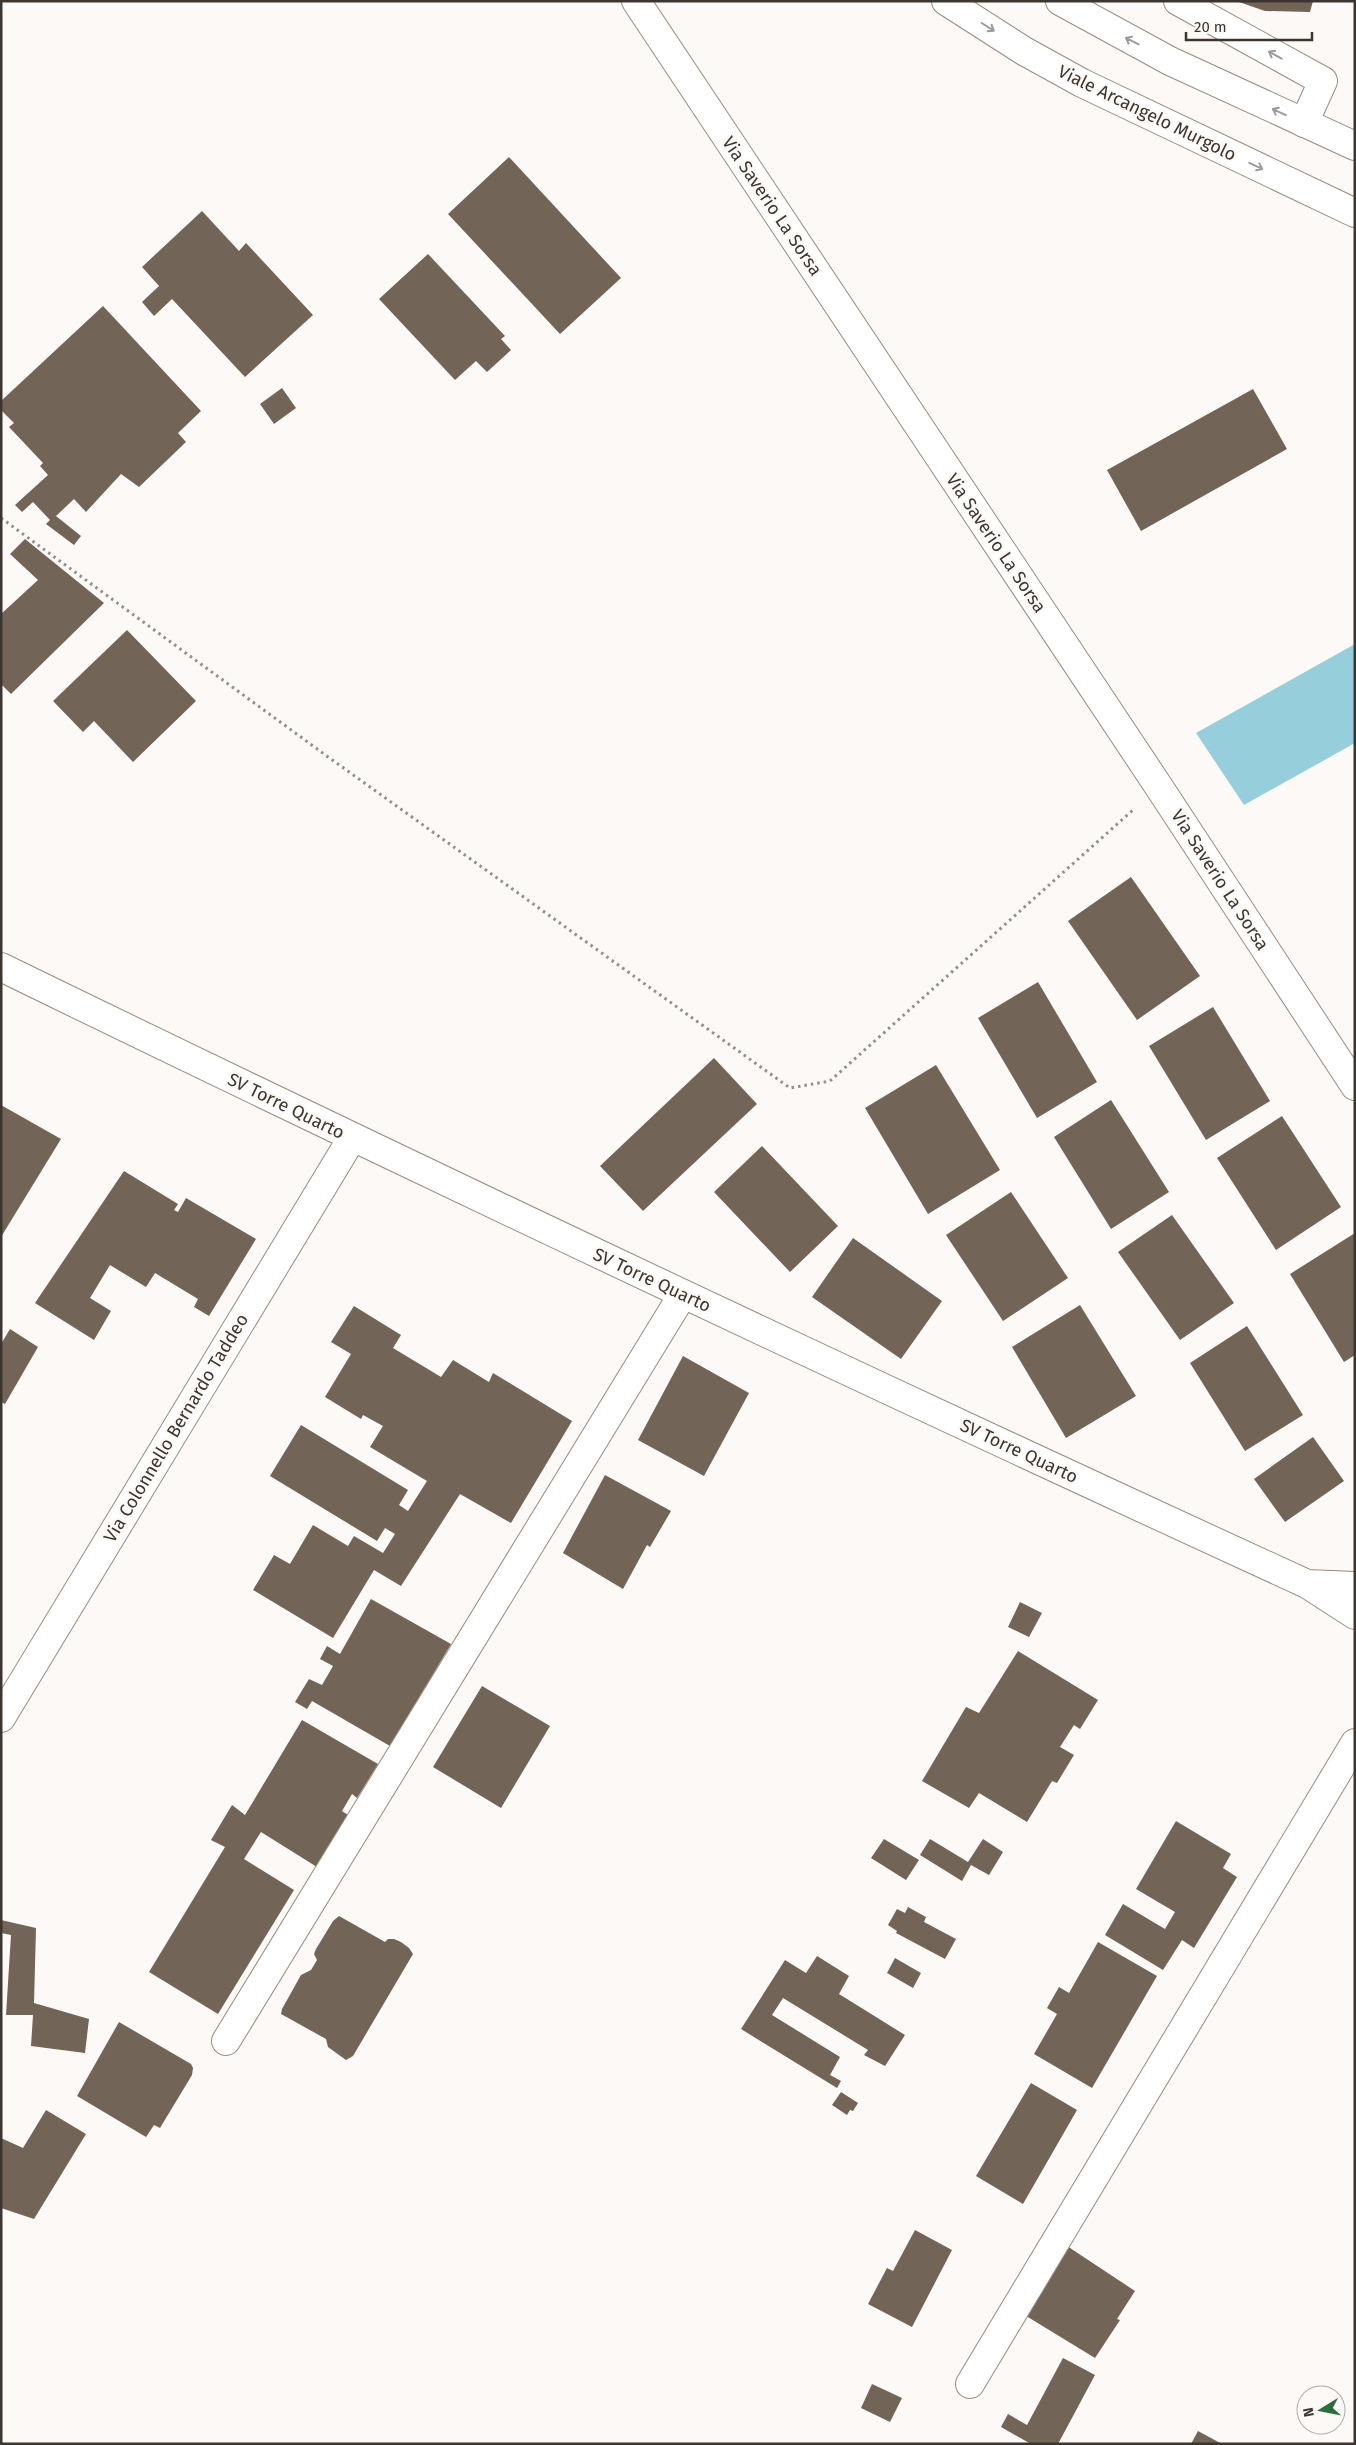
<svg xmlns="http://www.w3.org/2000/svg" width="1356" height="2445" viewBox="0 0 1356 2445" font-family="'Fira Sans',sans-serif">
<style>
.water{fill:#97cedb}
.building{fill:#726456}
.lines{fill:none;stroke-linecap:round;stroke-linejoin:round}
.minor-casing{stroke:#9a8b7d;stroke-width:30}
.secondary-casing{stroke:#9a8b7d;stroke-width:30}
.path{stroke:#948e89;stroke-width:3;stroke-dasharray:2.5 4;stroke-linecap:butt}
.minor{stroke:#fff;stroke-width:28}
.secondary{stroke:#fff;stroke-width:28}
.oneway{stroke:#9e9a98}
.labels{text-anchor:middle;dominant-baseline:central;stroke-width:5;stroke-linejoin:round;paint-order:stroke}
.street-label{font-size:18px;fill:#3d3630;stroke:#fdf9f6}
</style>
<rect width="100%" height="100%" fill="#fdf9f6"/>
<path class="water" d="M1355 644V743L1244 805 1196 733Z"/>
<path class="building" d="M1236 1H1313L1310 12 1265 11Z
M509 157 621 278 560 334 448 214Z
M202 211 239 251 246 243 313 315 245 377 172 299 154 316 142 302 159 286 142 267Z
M428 254 505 336 501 339 511 350 487 372 476 361 455 380 379 299Z
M103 306 201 411 178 433 186 442 139 487 121 474 86 512 74 499 56 516 81 536 74 545 46 524 50 520 33 502 22 512 15 505 48 475 40 466 43 463 9 427 14 423 1 410V401Z
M282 388 296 408 274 424 260 404Z
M1253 389 1287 449 1141 531 1107 470Z
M25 539 104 603 11 694 1 684V614L38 580 10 554Z
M127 630 196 701 133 762 94 721 83 732 53 701Z
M1131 877 1200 976 1137 1020 1068 921Z
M1038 982 1097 1082 1037 1118 978 1018Z
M1213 1007 1270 1101 1206 1140 1149 1046Z
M714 1058 757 1104 643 1211 600 1166Z
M936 1065 1000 1170 928 1214 865 1108Z
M1111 1100 1169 1192 1111 1229 1054 1137Z
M1 1105 61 1139 1 1237Z
M1282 1116 1341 1207 1276 1250 1217 1158Z
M762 1146 838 1226 790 1272 714 1192Z
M124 1171 178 1204 174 1210 178 1212 186 1198 256 1239 209 1316 194 1307 198 1299 155 1273 146 1287 110 1265 90 1298 111 1311 94 1340 35 1303Z
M1011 1192 1068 1278 1003 1321 946 1235Z
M1172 1215 1234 1303 1180 1340 1118 1252Z
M1355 1233V1355L1344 1362 1290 1274Z
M853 1238 942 1301 901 1359 812 1297Z
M1080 1305 1136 1396 1066 1438 1012 1347Z
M354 1306 401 1335 393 1348 441 1377 453 1360 489 1382 493 1373 572 1421 511 1523 460 1494 401 1586 374 1570 333 1638 253 1590 274 1555 290 1564 313 1525 348 1546 354 1536 383 1553 395 1534 385 1528 377 1541 270 1476 301 1425 408 1490 399 1505 408 1511 427 1481 370 1447 383 1426 363 1415 361 1419 325 1397 351 1354 331 1342Z
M1247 1326 1303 1415 1245 1451 1190 1363Z
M10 1329 38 1347 5 1404 1 1402V1344Z
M683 1356 749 1393 704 1476 638 1440Z
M1313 1437 1344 1481 1285 1522 1254 1479Z
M605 1475 671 1511 650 1547 647 1545 623 1589 563 1553Z
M371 1599 451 1644 390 1746 312 1701 307 1709 295 1702 309 1679 322 1685 333 1666 320 1659 327 1646 340 1654Z
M1020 1602 1042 1613 1029 1637 1008 1627Z
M1018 1651 1098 1700 1080 1729 1074 1725 1060 1747 1074 1755 1057 1783 1052 1781 1027 1822 979 1793 969 1808 922 1781 966 1707 979 1713Z
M482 1686 550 1726 501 1808 433 1767Z
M302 1720 378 1764 357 1798 352 1794 342 1811 348 1815 317 1867 261 1832 244 1859 294 1890 218 2014 149 1972 225 1847 211 1840 232 1805 245 1815Z
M1176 1821 1231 1854 1223 1868 1237 1877 1194 1948 1182 1940 1163 1970 1105 1935 1123 1904 1165 1929 1175 1912 1136 1889Z
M884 1839 919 1860 906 1880 871 1858Z
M930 1839 968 1862 983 1839 1003 1852 989 1875 971 1865 962 1881 920 1855Z
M908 1907 926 1917 924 1922 956 1939 945 1959 896 1933 897 1931 888 1925 897 1909 905 1913Z
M339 1916 385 1942 388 1939H394L401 1942 409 1948 413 1954 353 2056 346 2060 328 2047 326 2039 281 2014 282 2009 301 1975 311 1970 317 1960 314 1954 316 1949 333 1921Z
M1 1920 36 1928 34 2003 89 2019 85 2053 31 2046 33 2015H6L11 1935 1 1933Z
M1098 1942 1157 1976 1092 2088 1034 2054 1057 2014 1047 2008 1059 1987 1069 1993Z
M817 1956 849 1976 839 1994 905 2035 885 2066 864 2055 868 2050 783 1998 772 2015 840 2057 830 2075 841 2081 837 2088 741 2029 785 1960 806 1973Z
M895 1958 921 1973 913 1988 887 1973Z
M119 2022 191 2064 193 2068 192 2075 160 2128 154 2125 146 2137 77 2096Z
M1031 2083 1077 2110 1023 2204 976 2176Z
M841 2092 858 2103 853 2111 850 2110 847 2115 832 2105Z
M46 2110 86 2134 34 2219 1 2208V2138L23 2148Z
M915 2230 952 2250 912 2327 868 2304 887 2268 893 2271Z
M1061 2242 1135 2291 1117 2319 1120 2320 1095 2358 1018 2311Z
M1063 2358 1095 2375 1058 2444H1031L1001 2427 1008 2414 1027 2425Z
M872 2384 902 2398 890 2422 861 2408Z
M1198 2431 1222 2444H1191Z"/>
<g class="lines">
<g class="minor-casing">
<path id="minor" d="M636 1 1159 787 1355 1086
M1178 1 1323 81 1304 123
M1 967C434 1178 869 1383 1307 1584L1355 1615
M1307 1584 1355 1586
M1 1718 352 1138
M226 2041 683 1294
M970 2384 1355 1743"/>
</g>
<g class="secondary-casing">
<path id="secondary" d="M946 1 1024 51 1082 83 1355 213
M1060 1 1170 61 1355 146"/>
</g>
<path class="path" d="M1 518 324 754 790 1088 830 1081 1133 810"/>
<use href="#minor" class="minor"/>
<use href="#secondary" class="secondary"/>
</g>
<defs><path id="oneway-shaft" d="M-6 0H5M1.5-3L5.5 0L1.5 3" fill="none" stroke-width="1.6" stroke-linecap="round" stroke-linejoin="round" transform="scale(1.25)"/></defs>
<g class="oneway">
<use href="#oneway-shaft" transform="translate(988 27) rotate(32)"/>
<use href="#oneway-shaft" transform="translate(1132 41) rotate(-153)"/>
<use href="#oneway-shaft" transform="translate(1275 55) rotate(-151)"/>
<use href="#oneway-shaft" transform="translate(1279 112) rotate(-155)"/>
<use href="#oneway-shaft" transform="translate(1256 166) rotate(25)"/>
</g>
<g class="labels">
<g class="street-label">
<text transform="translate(1147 113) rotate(26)">Viale Arcangelo Murgolo</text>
<text transform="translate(772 206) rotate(56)">Via Saverio La Sorsa</text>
<text transform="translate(996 543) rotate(56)">Via Saverio La Sorsa</text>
<text transform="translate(1220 880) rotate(57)">Via Saverio La Sorsa</text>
<text transform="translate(286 1106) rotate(26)">SV Torre Quarto</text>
<text transform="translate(652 1280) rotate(25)">SV Torre Quarto</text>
<text transform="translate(176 1428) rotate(-59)">Via Colonnello Bernardo Taddeo</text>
<text transform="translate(1019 1451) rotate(25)">SV Torre Quarto</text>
</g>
</g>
<rect width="1356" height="2445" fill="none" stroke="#3d3630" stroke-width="5"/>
<g transform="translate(1321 2410) rotate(260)"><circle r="24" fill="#fdf9f6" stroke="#b0aba7"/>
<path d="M0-4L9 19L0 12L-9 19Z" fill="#286f3c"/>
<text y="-8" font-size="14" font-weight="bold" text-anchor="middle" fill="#3d3630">N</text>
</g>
<path d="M1186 32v8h126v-8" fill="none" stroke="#3d3630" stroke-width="2.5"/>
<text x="1194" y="32" font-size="15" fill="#3d3630" stroke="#fdf9f6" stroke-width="4" paint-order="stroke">20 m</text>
</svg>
